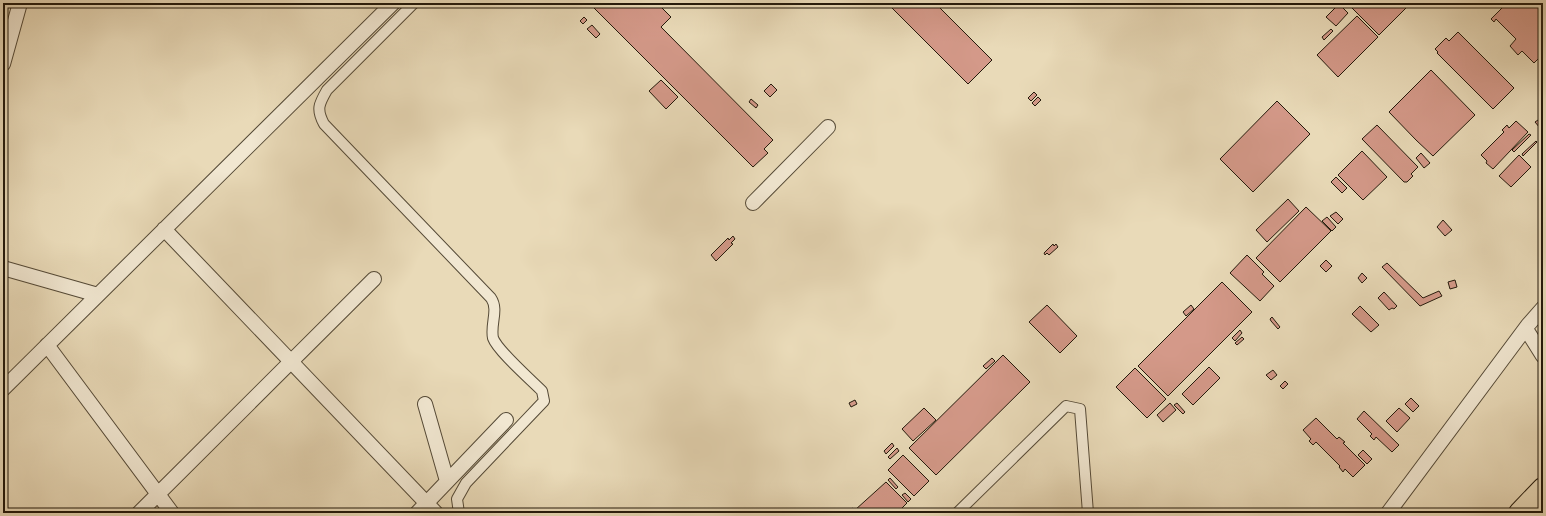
<svg xmlns="http://www.w3.org/2000/svg" width="1546" height="516" viewBox="0 0 1546 516" font-family="'Sorts Mill Goudy',serif">
<style>
.building{fill:#d49989;stroke:#23190b}
.lines{fill:none;stroke-linecap:round;stroke-linejoin:round}
.pedestrian-casing{stroke:#544936;stroke-width:12}
.minor-casing{stroke:#544936;stroke-width:16}
.primary-casing{stroke:#23190b;stroke-width:24}
.pedestrian{stroke:#f1e7d1;stroke-width:10}
.minor{stroke:#f1e7d1;stroke-width:14}
.primary{stroke:#e9dab8;stroke-width:22}
</style>
<rect width="100%" height="100%" fill="#e9dab8"/>
<filter id="stains"><feTurbulence type="fractalNoise" baseFrequency=".005" numOctaves="4"/><feColorMatrix values="0 0 0 0 .2 0 0 0 0 .09 0 0 0 0 .02 0 0 0 .5 -.17"/></filter>
<radialGradient id="worn" r=".72"><stop offset=".6" stop-color="#630" stop-opacity="0"/><stop offset="1" stop-color="#630" stop-opacity=".3"/></radialGradient>
<path class="building" d="M589 3H657L671 17 661 27 773 140 764 149 768 153 753 167Z
M887 3H935L992 60 968 84Z
M1353 3H1400L1406 8 1379 35 1350 6Z
M1507 3H1543V54L1534 63 1522 51 1518 55 1510 46 1516 39 1496 19 1494 22 1491 19Z
M1339 4 1348 13 1336 26 1326 17Z
M1357 16 1378 37 1338 77 1317 55Z
M584 17 587 20 583 24 580 21Z
M592 25 600 34 596 38 587 29Z
M1331 29 1333 31 1324 40 1322 37Z
M1458 32 1514 88 1493 109 1437 53 1438 52 1435 49 1446 38 1449 41Z
M1431 70 1475 115 1433 156 1416 140 1389 112Z
M661 80 678 97 666 109 649 91Z
M771 84 777 90 770 97 764 91Z
M1034 92 1037 95 1031 101 1028 98Z
M1038 97 1041 100 1035 106 1032 103Z
M751 99 758 105 756 108 749 102Z
M1277 101 1310 134 1253 192 1220 159Z
M1538 120 1543 125 1540 128 1535 122Z
M1516 121 1528 132 1493 169 1486 163 1487 161 1481 155 1504 132 1502 130 1507 125 1509 128Z
M1377 125 1418 167 1411 174 1413 176 1407 182H1404L1362 139Z
M1529 134 1531 135 1514 152 1512 150Z
M1536 141 1537 142 1523 156 1522 154Z
M1362 151 1387 177 1363 200 1338 175Z
M1421 153 1430 163 1424 168 1416 158Z
M1519 155 1531 167 1511 187 1499 176Z
M1336 177 1347 188 1342 193 1331 182Z
M1288 199 1299 211 1267 242 1256 230Z
M1306 207 1331 231 1280 282 1256 258Z
M1336 212 1343 219 1338 224 1330 216Z
M1327 217 1336 227 1332 231 1322 221Z
M1443 220 1452 230 1445 236 1437 227Z
M733 236 735 239 731 243 733 244 716 261 711 255 728 238 729 240Z
M1053 244 1054 246 1056 244 1058 247 1049 255 1047 253 1045 255 1044 253Z
M1247 255 1264 272 1262 274 1274 286 1260 301 1230 273Z
M1326 260 1332 266 1326 272 1320 266Z
M1387 263 1423 298 1439 291 1442 296 1420 306 1382 267Z
M1362 273 1367 278 1362 283 1358 278Z
M1455 280 1457 287 1450 289 1448 282Z
M1222 282 1252 312 1168 396 1138 366Z
M1384 292 1397 306 1394 309 1392 308 1389 310 1378 298Z
M1047 305 1077 336 1060 353 1029 322Z
M1191 305 1194 309 1186 316 1183 312Z
M1360 306 1379 325 1371 332 1352 314Z
M1272 317 1280 327 1278 329 1271 321 1270 319Z
M1240 330 1242 333 1235 341 1232 338Z
M1242 337 1244 339 1237 345 1235 343Z
M1003 355 1030 382 936 475 909 448Z
M992 358 995 361 986 369 983 366Z
M1209 367 1220 378 1193 405 1182 394Z
M1135 368 1166 399 1147 418 1116 387Z
M1273 370 1277 375 1271 380 1266 375Z
M1285 381 1288 384 1283 389 1280 386Z
M1411 398 1419 406 1413 412 1405 404Z
M855 400 857 404 851 407 849 403Z
M1170 403 1176 410 1163 422 1157 415Z
M1177 403 1185 412 1183 414 1174 405Z
M924 408 936 420 913 441 902 429Z
M1399 408 1410 418 1397 432 1386 421Z
M1364 411 1399 445 1392 452 1376 437 1374 440 1370 436 1372 434 1357 419Z
M1316 418 1337 439 1339 437 1345 442 1343 443 1365 465 1353 477 1345 469 1343 472 1339 467 1340 466 1316 442 1313 445 1309 441 1311 439 1303 430Z
M892 443 894 446 886 454 884 451Z
M897 448 899 451 890 459 888 457Z
M1363 450 1372 459 1367 464 1358 455Z
M903 455 929 481 914 496 888 470Z
M890 478 898 487 896 489 888 480Z
M886 482 907 503 897 513H847L852 508 855 510Z
M905 493 911 499 908 502 902 495Z"/>
<g class="lines">
<g class="pedestrian-casing">
<path id="pedestrian" d="M414 3 327 90C319 104 316 109 324 124L491 298C499 310 490 324 493 338 497 350 531 380 542 391L544 401 466 483 457 499 459 513
M957 513 1066 406 1080 409 1088 513"/>
</g>
<g class="minor-casing">
<path id="minor" d="M3 64 20 3
M753 203 828 127
M164 229 436 513
M3 268 98 295
M1526 329 1543 356
M47 345 172 513
M3 389 393 3
M425 404 447 481
M139 513 374 279
M417 513 506 420
M1388 513 1528 325 1543 308"/>
</g>
<g class="primary-casing">
<path id="primary" d="M1520 513 1543 489"/>
</g>
<use href="#pedestrian" class="pedestrian"/>
<use href="#minor" class="minor"/>
<use href="#primary" class="primary"/>
</g>
<rect width="1546" height="516" fill="none" stroke="#e9dab8" stroke-width="16"/>
<rect x="4" y="4" width="1538" height="508" fill="none" stroke="#23190b" stroke-width="2"/>
<rect x="8" y="8" width="1530" height="500" fill="none" stroke="#23190b"/>
<rect width="100%" height="100%" filter="url(#stains)"/>
<rect width="100%" height="100%" fill="url(#worn)"/>
</svg>
